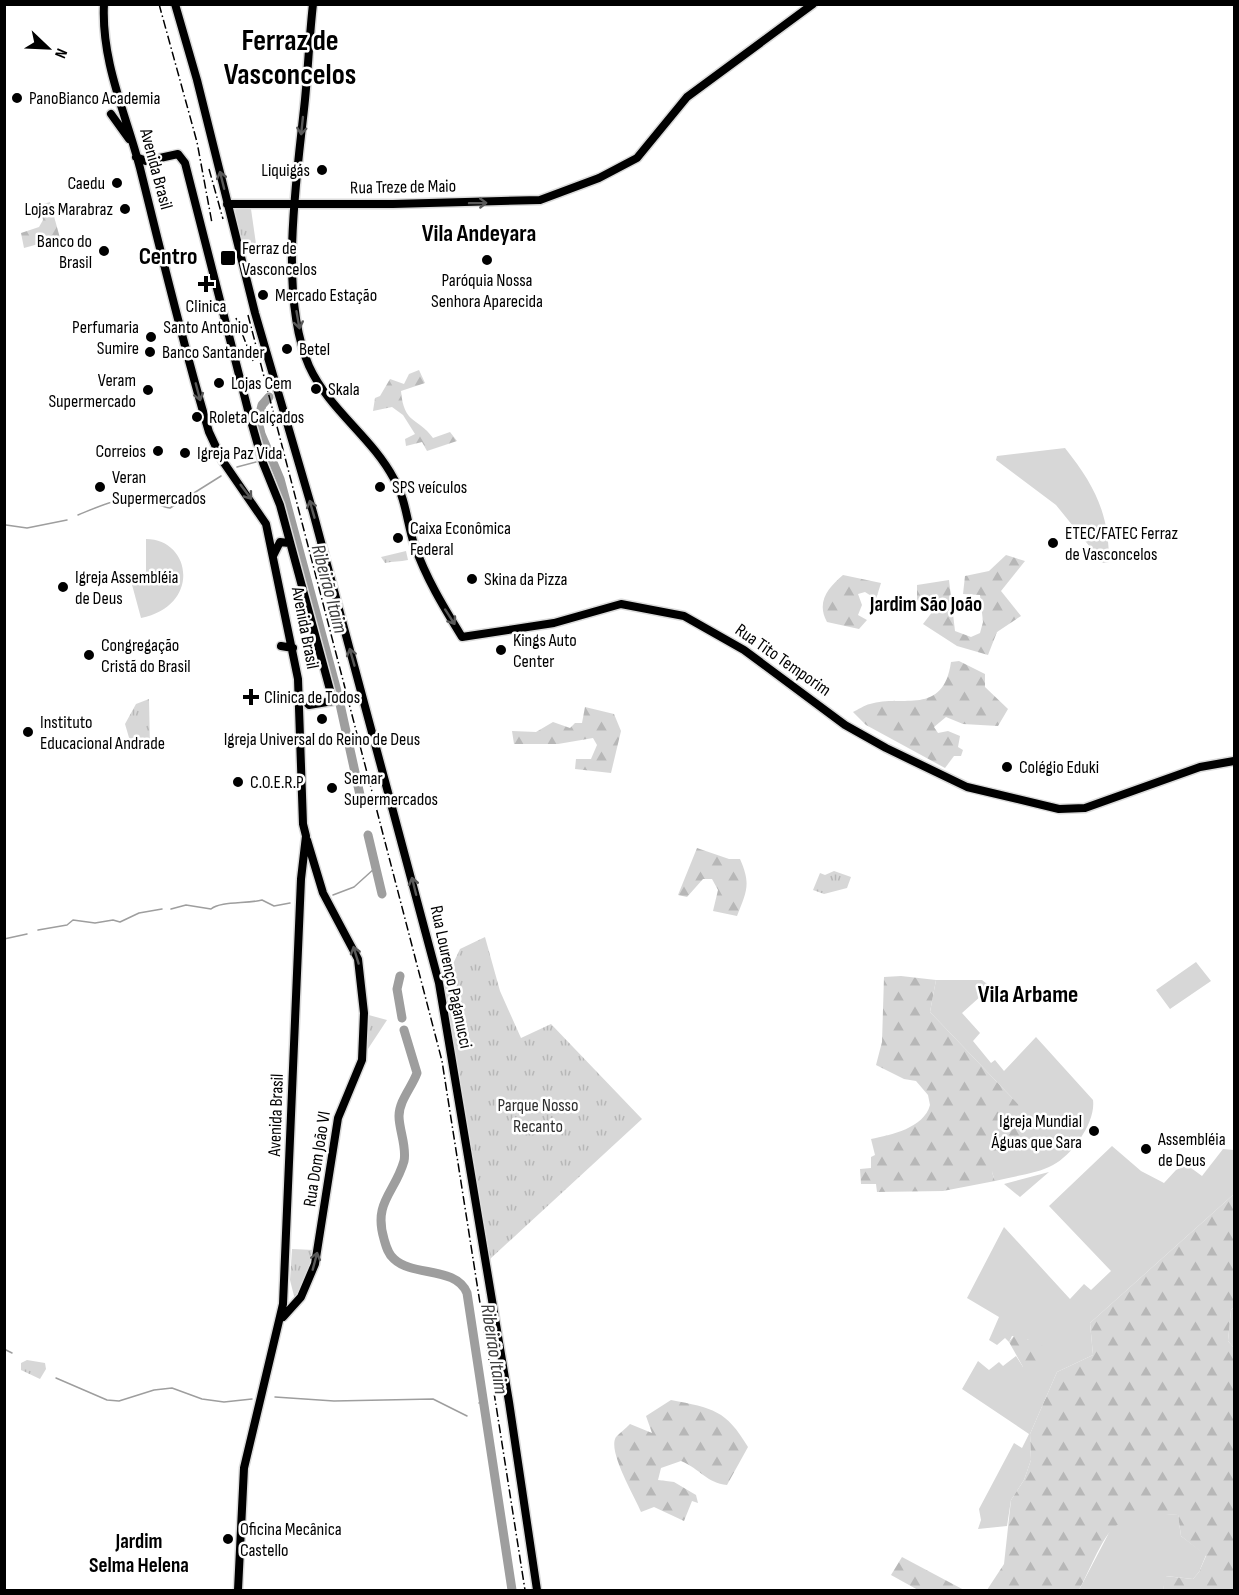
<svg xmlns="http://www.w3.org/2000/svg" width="1239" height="1595" viewBox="0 0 1239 1595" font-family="'Sofia Sans Condensed',sans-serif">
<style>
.grass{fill:#d7d7d7}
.forest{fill:url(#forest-firs)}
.park{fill:url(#park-tufts)}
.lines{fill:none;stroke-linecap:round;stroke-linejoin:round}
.stream{stroke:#9e9e9e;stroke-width:1.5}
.river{stroke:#9e9e9e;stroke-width:9}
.major-casing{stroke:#dbdbdb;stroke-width:11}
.major{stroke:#000;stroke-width:8}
.rail{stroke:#000;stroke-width:1.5;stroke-dasharray:9 3 1.5 3;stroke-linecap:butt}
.oneway{stroke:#595959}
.poi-dot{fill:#000;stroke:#fff;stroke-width:2}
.labels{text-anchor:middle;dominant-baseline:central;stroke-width:5;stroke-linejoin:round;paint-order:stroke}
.poi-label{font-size:18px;fill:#000;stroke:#fff;text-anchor:start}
.street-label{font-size:18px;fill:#000;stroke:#fff}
.park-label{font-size:18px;fill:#2e2e2e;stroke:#fff}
.water-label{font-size:20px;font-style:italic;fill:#3f3f3f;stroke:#fff}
.quarter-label{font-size:21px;font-weight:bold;fill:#000;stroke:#fff}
.district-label{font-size:24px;font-weight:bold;fill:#000;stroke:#fff}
.town-label{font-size:30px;font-weight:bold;fill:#000;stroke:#fff}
</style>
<defs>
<pattern id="forest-firs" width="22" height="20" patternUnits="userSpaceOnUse" patternTransform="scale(1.5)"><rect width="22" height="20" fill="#d7d7d7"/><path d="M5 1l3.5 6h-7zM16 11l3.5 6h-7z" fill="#b7b7b7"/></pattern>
<pattern id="park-tufts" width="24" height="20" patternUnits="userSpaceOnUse" patternTransform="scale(1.5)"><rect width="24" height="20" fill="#d7d7d7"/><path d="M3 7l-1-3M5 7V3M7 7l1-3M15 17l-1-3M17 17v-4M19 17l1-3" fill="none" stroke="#b7b7b7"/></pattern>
</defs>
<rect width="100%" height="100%" fill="#fff"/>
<path class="grass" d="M1065 448C1095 486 1109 513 1109 562L1103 563 1056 505 996 460 997 456Z
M146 539C191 539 202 605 141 618L131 581 146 576Z
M1196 962 1211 981 1170 1009 1156 990Z
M936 980H982L991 987 962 1013 980 1033 973 1041 991 1063 995 1060 1004 1071 1036 1037 1093 1100C1096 1122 1072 1155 1053 1165 1037 1174 1013 1176 995 1181L992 1172 1018 1104 930 1012Z
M1112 1146 1141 1171 1164 1183 1176 1170 1187 1165 1202 1176 1223 1149 1234 1150V1194L1090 1323 1093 1355 1057 1372 1030 1434 1031 1460 1024 1480 1011 1500 1007 1526 978 1529 981 1520 979 1509 1014 1443 1022 1448 1029 1434 962 1389 978 1361 989 1370 999 1362 1003 1366 1016 1356 1023 1367 1029 1340 1012 1336 1009 1342 1005 1338 997 1345 989 1340 999 1317 967 1298 1004 1227 1070 1299 1084 1284 1091 1290 1111 1271 1049 1206Z
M1049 1172 1020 1197 1004 1184Z
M1234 1307V1348L1228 1341 1231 1310Z
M1154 1513 1178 1515 1181 1536 1206 1555 1199 1572 1193 1579 1166 1576 1163 1590H1079L1112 1527 1130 1516Z"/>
<path class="forest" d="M50 202 60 238 24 248 21 233 39 227 43 220 40 205Z
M419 370 425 383 401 391C404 425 417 416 433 438L450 432 457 441 427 451 422 442 406 446 405 439 415 434 403 415 392 407 373 411 375 398 380 396 390 379 404 384 409 374Z
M1006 555 1025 561 1001 591 1021 616 997 632 988 655 957 646 923 624 933 611 935 597 917 601V585L949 580 955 631 971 637 980 633 983 622 980 595 963 594 965 576 989 571Z
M843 575 881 583 876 599 865 592 858 594 862 605 858 615 867 620 859 629 827 622C816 602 828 588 843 575Z
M959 661 985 674V687L1008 709 998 726 963 724 946 717 934 727 938 733 948 731 960 736 958 747 963 750 961 756H954L945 768 866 725 853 712C858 710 864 705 870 704 903 694 943 717 951 662Z
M585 707 614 714 621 731 611 773 575 769 576 759H591L597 745 593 738 558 744H514L512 731 536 732 553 722 570 728 575 723H582Z
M697 848 729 859H740C751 884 747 891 737 916L713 911 718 890 712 879H703L687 897 678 895Z
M901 976 936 980 930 1012 1018 1104 1027 1145 992 1172 995 1181 943 1191 877 1192 876 1184H861L860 1169 871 1168V1157L875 1155 871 1139C891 1135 924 1128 930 1105L928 1095 916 1081 904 1079 876 1065 882 1042 884 977Z
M1234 1194V1307L1231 1310 1228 1341 1234 1348V1590H1163L1165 1576 1193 1579 1199 1572 1206 1556 1181 1536 1178 1515C1105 1510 1109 1533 1079 1590H987L1004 1564 1011 1500 1024 1480 1031 1460 1030 1434 1057 1372 1093 1355 1090 1323Z
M1018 1331 1028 1340 1033 1339 1042 1345 1043 1361 1035 1370 1023 1367 1009 1342Z
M671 1400C713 1408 726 1410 748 1447L727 1485C707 1483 700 1469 681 1461L661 1468 658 1480 674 1482 696 1495 698 1503 692 1501 684 1521 654 1507 641 1512C635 1497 607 1451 616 1437 620 1433 626 1428 630 1424L652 1433 646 1416Z
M902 1557 964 1590H918L891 1575Z"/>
<path class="park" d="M236 207 251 209 257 251 246 253 234 215Z
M406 551 408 560C400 562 393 561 385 563L381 557Z
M149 699 150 749 136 747 130 741 125 724 136 704Z
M834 871 851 877 847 888 824 894 813 890 820 873 825 875Z
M485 937 500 991 521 1038 551 1024 642 1119 490 1259 444 983 460 949Z
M365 1014 387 1020 364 1055Z
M292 1249 314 1250 311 1268 295 1300 290 1280Z
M27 1360 45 1363 46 1369 40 1379 21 1370V1363Z"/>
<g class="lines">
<path class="stream" d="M237 467 256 462
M78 515C100 506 120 496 143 499 153 501 160 507 170 508L221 476
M6 525 27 528 67 520
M333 895 354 887 375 868
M171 909 186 905 211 909C220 901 247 904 262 900L274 906 290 903
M38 930 67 925 73 920 95 923 113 920 120 922 139 913 162 909
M4 939 27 934
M4 1349 12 1353
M56 1378 107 1400 119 1401 154 1390 172 1388 202 1399 224 1402 252 1399
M275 1397 334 1401 433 1399 467 1416
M479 1403 482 1400"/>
<path class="river" d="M269 397 262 405 258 421 261 434 280 479 338 695 360 795
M368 835 382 894
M400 976 397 989 402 1018
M404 1030 417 1073C412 1087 399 1101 399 1116 399 1130 407 1147 404 1161 395 1193 373 1202 384 1239 386 1246 388 1254 394 1259 413 1277 456 1266 467 1293L512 1590"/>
<g class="major-casing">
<path id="major" d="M104 4C101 62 126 114 140 168 162 256 183 345 209 432L222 460 266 524 298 679 303 824 306 836 301 879 283 1304 244 1468 238 1590
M175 4 197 80 255 313 313 512 439 983 509 1402 537 1590
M313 4C309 39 308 74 304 109 296 183 279 297 309 366 329 410 372 437 394 479 406 499 407 523 414 544 426 578 443 606 462 637L554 623 621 604 684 616 744 650 845 725 886 748 967 787 1059 809 1085 808 1200 767 1234 761
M111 114 129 139
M136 157 146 161 178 154 185 163 249 414 263 463 280 505 333 701 309 705 299 695
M227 204H393L540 200 599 178 637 158 687 97 813 4
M273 556 280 542 289 543
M281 646 293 648
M283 1317 301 1297 315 1264 338 1118 362 1060 364 1013 358 959 323 893 307 840"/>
</g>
<use href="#major" class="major"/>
<path class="rail" d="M159 4 197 142 212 223
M209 169 223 219
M248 315 442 1061 525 1590
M236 318 253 361"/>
</g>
<defs><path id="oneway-shaft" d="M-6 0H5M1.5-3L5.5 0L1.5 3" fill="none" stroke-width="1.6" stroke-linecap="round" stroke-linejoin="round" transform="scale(1.5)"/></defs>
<g class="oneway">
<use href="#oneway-shaft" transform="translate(302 126) rotate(96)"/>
<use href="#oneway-shaft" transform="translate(222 180) rotate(-104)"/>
<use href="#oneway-shaft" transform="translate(478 203) rotate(-1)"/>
<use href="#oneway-shaft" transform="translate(298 320) rotate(80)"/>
<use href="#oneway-shaft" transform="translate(198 392) rotate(75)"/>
<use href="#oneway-shaft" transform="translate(246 492) rotate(53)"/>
<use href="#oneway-shaft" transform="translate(312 509) rotate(-106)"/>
<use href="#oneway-shaft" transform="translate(450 617) rotate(57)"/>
<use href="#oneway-shaft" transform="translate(352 657) rotate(-106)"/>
<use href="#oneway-shaft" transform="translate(414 886) rotate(-104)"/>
<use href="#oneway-shaft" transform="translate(356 955) rotate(-107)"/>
<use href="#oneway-shaft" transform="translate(315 1261) rotate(-75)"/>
</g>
<g class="poi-dot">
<circle cx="17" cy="98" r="6"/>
<circle cx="322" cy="170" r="6"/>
<circle cx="117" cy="183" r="6"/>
<circle cx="125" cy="209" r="6"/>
<circle cx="104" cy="251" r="6"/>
<rect x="220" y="250" width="16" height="16" rx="3"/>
<circle cx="487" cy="260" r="6"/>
<path d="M203 275h6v6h6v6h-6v6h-6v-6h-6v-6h6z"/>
<circle cx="263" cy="295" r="6"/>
<circle cx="151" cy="337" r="6"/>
<circle cx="287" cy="349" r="6"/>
<circle cx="150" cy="352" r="6"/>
<circle cx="219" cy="383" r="6"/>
<circle cx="316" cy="389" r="6"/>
<circle cx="148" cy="390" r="6"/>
<circle cx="197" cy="417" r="6"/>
<circle cx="158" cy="451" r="6"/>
<circle cx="185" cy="453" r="6"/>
<circle cx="100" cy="487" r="6"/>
<circle cx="380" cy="487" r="6"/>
<circle cx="398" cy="538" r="6"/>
<circle cx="1053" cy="543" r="6"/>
<circle cx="472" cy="579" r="6"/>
<circle cx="63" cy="587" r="6"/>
<circle cx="501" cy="650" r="6"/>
<circle cx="89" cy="655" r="6"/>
<path d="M248 688h6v6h6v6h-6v6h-6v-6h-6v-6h6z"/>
<circle cx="322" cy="719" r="6"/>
<circle cx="28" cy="732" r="6"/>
<circle cx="1007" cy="767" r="6"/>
<circle cx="238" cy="782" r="6"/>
<circle cx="332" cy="788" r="6"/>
<circle cx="1094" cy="1131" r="6"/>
<circle cx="1146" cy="1149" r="6"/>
<circle cx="228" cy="1539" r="6"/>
</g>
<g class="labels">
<g class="poi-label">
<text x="29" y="98">PanoBianco Academia</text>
<text x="310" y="170" text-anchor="end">Liquigás</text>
<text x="105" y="183" text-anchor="end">Caedu</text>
<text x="113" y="209" text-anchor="end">Lojas Marabraz</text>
<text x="92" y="241" text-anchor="end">Banco do<tspan x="92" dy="21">Brasil</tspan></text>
<text x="242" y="248">Ferraz de<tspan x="242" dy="21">Vasconcelos</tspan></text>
<text x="487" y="280" text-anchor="middle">Paróquia Nossa<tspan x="487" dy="21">Senhora Aparecida</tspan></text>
<text x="275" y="295">Mercado Estação</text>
<text x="206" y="306" text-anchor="middle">Clinica<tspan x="206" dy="21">Santo Antonio</tspan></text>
<text x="139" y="327" text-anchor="end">Perfumaria<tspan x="139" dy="21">Sumire</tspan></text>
<text x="299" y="349">Betel</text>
<text x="162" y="352">Banco Santander</text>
<text x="136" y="380" text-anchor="end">Veram<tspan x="136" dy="21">Supermercado</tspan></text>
<text x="231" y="383">Lojas Cem</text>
<text x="328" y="389">Skala</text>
<text x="209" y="417">Roleta Calçados</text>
<text x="146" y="451" text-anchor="end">Correios</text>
<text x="197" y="453">Igreja Paz Vida</text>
<text x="112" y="477">Veran<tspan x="112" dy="21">Supermercados</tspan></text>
<text x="392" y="487">SPS veículos</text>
<text x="410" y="528">Caixa Econômica<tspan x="410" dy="21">Federal</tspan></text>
<text x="1065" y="533">ETEC/FATEC Ferraz<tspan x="1065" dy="21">de Vasconcelos</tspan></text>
<text x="75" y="577">Igreja Assembléia<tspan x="75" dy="21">de Deus</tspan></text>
<text x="484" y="579">Skina da Pizza</text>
<text x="513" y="640">Kings Auto<tspan x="513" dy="21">Center</tspan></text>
<text x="101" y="645">Congregação<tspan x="101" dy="21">Cristã do Brasil</tspan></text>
<text x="264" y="697">Clinica de Todos</text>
<text x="40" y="722">Instituto<tspan x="40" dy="21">Educacional Andrade</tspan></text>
<text x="322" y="739" text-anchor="middle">Igreja Universal do Reino de Deus</text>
<text x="1019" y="767">Colégio Eduki</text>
<text x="344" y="778">Semar<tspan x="344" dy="21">Supermercados</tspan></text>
<text x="250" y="782">C.O.E.R.P</text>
<text x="1082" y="1121" text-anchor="end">Igreja Mundial<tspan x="1082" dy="21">Águas que Sara</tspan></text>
<text x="1158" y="1139">Assembléia<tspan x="1158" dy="21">de Deus</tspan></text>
<text x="240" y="1529">Oficina Mecânica<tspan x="240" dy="21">Castello</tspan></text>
</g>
<g class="street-label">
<text transform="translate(156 169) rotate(75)">Avenida Brasil</text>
<text transform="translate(403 187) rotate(-1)">Rua Treze de Maio</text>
<text transform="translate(305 628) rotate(79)">Avenida Brasil</text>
<text transform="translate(783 660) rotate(35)">Rua Tito Temporim</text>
<text transform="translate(451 977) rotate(78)">Rua Lourenço Paganucci</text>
<text transform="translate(276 1115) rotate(-88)">Avenida Brasil</text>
<text transform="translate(317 1159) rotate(-81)">Rua Dom João VI</text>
</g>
<g class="park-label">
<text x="538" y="1105">Parque Nosso<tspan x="538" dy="21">Recanto</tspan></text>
</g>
<g class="water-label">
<text transform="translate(329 589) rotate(75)">Ribeirão Itaim</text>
<text transform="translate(494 1349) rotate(81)">Ribeirão Itaim</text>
</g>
<g class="quarter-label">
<text x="926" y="604">Jardim São João</text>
<text x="139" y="1541">Jardim<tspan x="139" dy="24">Selma Helena</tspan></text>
</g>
<g class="district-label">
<text x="479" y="233">Vila Andeyara</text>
<text x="168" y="256">Centro</text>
<text x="1028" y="994">Vila Arbame</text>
</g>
<g class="town-label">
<text x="290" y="41">Ferraz de<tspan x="290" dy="34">Vasconcelos</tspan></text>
</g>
</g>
<rect width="1239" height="1595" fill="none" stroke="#000000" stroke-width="12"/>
<g transform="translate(48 48) rotate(113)" stroke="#ffffff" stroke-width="4.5" paint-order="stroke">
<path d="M0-4.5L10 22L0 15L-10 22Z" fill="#000000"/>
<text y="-9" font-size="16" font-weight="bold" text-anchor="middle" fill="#000000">N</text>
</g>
</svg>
